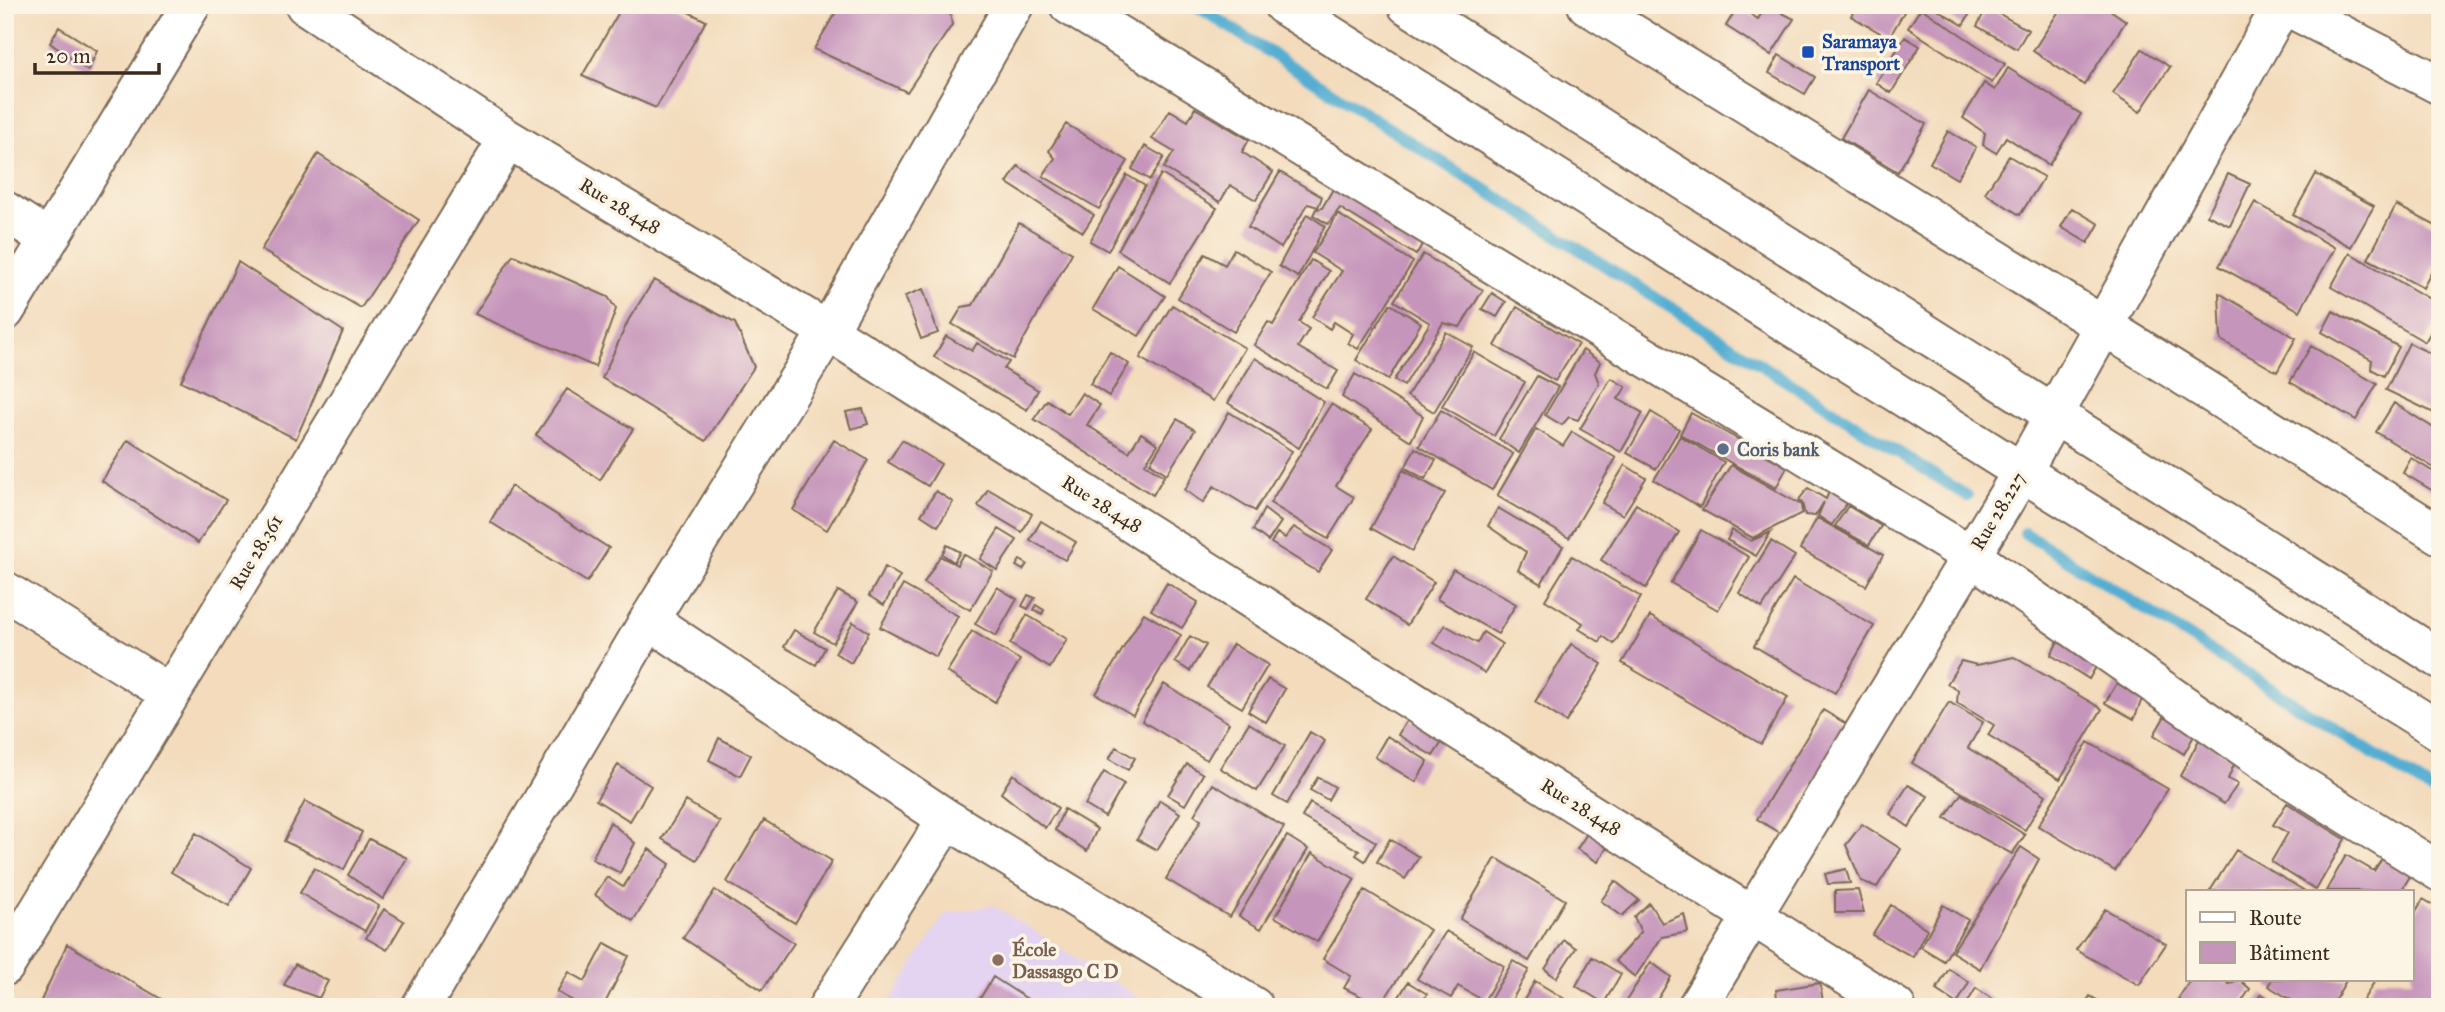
<svg xmlns="http://www.w3.org/2000/svg" width="2445" height="1012" viewBox="0 0 2445 1012" font-family="'IM FELL Great Primer',serif">
<style>
.built{fill:#e4d3f1}
.lines{fill:none;stroke-linecap:round;stroke-linejoin:round}
.stream{stroke:#54aed2;stroke-width:12}
.building{fill:#c695bb}
.street-casing{stroke:#7b6855;stroke-width:42}
.primary-casing{stroke:#7b6855;stroke-width:42}
.street{stroke:#fff;stroke-width:38}
.primary{stroke:#fff;stroke-width:38}
.transit-dot{fill:#1a4fb4;stroke:#fcf5e5;stroke-width:2.5}
.service-dot{fill:#5c6f8a;stroke:#fcf5e5;stroke-width:2.5}
.education-dot{fill:#8d6e63;stroke:#fcf5e5;stroke-width:2.5}
.labels{text-anchor:middle;dominant-baseline:central;stroke-width:7;stroke-linejoin:round;paint-order:stroke}
.transit-label{font-size:19px;font-weight:bold;fill:#164399;stroke:#fcf5e5;text-anchor:start}
.street-label{font-size:19px;fill:#3b2a1e;stroke:#fcf5e5}
.service-label{font-size:19px;font-weight:bold;fill:#4e5e75;stroke:#fcf5e5;text-anchor:start}
.education-label{font-size:19px;font-weight:bold;fill:#785e54;stroke:#fcf5e5;text-anchor:start}
</style>
<rect width="100%" height="100%" fill="#fcf5e5"/>
<filter id="ink" filterUnits="userSpaceOnUse"><feTurbulence type="fractalNoise" baseFrequency=".0143" numOctaves="2"/><feDisplacementMap in="SourceGraphic" scale="14" xChannelSelector="R" yChannelSelector="G"/><feConvolveMatrix kernelMatrix="1 2 1 2 8 2 1 2 1" color-interpolation-filters="sRGB"/></filter>
<filter id="wash" filterUnits="userSpaceOnUse"><feTurbulence type="fractalNoise" baseFrequency=".00686" numOctaves="4" result="noise"/><feDisplacementMap in="SourceGraphic" scale="28" xChannelSelector="R" yChannelSelector="G"/><feGaussianBlur stdDeviation="1.57" result="paint"/><feColorMatrix in="noise" values="0 0 0 0 0 0 0 0 0 0 0 0 0 0 0 0 0 1.4 0 .05"/><feComposite in="paint" operator="in"/></filter>
<g filter="url(#wash)">
<rect width="100%" height="100%" fill="#f3dbbc"/>
<path class="built" d="M993 905 1154 1007H886L945 914Z"/>
<g class="lines">
<path class="stream" d="M1195 5 1967 496
M2025 533 2440 796"/>
</g>
<g id="blocks">
<path class="building" d="M5 5H18L12 15 5 11Z
M623 5H675L706 21 656 108 582 76Z
M840 5H949L952 25 907 92 814 49Z
M1767 5 1794 19 1771 55 1726 26 1738 6 1758 19Z
M1857 5H1908L1889 38 1851 16Z
M1930 5H1975L1963 25Z
M2063 5H2103L2126 21 2084 85 2033 51Z
M1987 7 2028 30 2017 49 1977 26Z
M1921 8 2005 64 1992 83 1908 28Z
M59 27 97 51 88 71 50 43Z
M1905 37 1920 46 1891 93 1876 83Z
M2142 49 2170 67 2140 112 2113 94Z
M1779 55 1815 77 1805 94 1769 73Z
M2008 68 2081 114 2049 165 2006 137 1996 153 1983 145 1985 133 1963 118 1984 83 1995 90Z
M1869 90 1926 124 1898 172 1841 138Z
M1195 108 1249 140 1242 152 1273 172 1256 200 1230 185 1220 202 1164 168 1174 152 1152 139 1170 110 1188 121Z
M1066 124 1128 161 1099 209 1043 176 1055 158 1049 151Z
M1948 131 1976 147 1957 179 1930 163Z
M1145 146 1164 157 1150 180 1132 169Z
M318 154 419 220 361 308 261 250Z
M2009 156 2044 177 2020 215 1985 193Z
M1018 166 1094 215 1083 232 1007 183Z
M1280 172 1322 197 1318 207 1308 204 1281 248 1248 227Z
M1161 174 1217 208 1170 283 1118 250Z
M2228 174 2250 184 2230 226 2207 215Z
M2316 174 2374 206 2351 247 2293 215Z
M1127 175 1145 186 1108 251 1090 241Z
M1337 182 1428 234 1416 255 1340 208 1328 224 1313 215 1316 209 1322 208Z
M2255 202 2335 248 2300 311 2219 266Z
M2396 205 2440 228V256L2423 288 2368 259Z
M2072 208 2099 224 2088 243 2061 227Z
M1307 214 1325 226 1298 277 1279 266Z
M1338 214 1413 262 1358 349 1348 343 1353 334 1334 322 1330 329 1312 317 1342 271 1313 253Z
M1019 223 1072 253 1013 359 952 324 962 307 973 305Z
M1234 249 1271 272 1234 332 1178 298 1205 254 1225 265Z
M2350 253 2440 305V316L2425 342 2331 287Z
M1423 254 1483 290 1460 327 1443 323 1404 386 1394 380 1430 323 1394 301Z
M513 255 608 297 616 309 595 367 475 314Z
M1311 260 1329 271 1299 322 1309 329 1298 347 1338 371 1327 389 1254 345 1268 322 1273 325Z
M238 262 343 331 296 439 181 381Z
M1118 266 1165 296 1139 336 1093 309Z
M654 280 735 323 754 367 706 441 602 378 629 319Z
M923 289 938 333 921 339 905 296Z
M1492 293 1506 302 1497 317 1482 309Z
M2219 293 2296 338 2277 372 2221 340Z
M1390 304 1421 323 1388 380 1356 360Z
M1172 305 1245 348 1213 401 1140 358Z
M1517 307 1578 344 1555 381 1495 346Z
M2333 311 2399 347 2384 376 2371 369 2372 360 2322 332Z
M1446 332 1473 347 1434 412 1407 396Z
M946 336 972 351 977 343 1009 362 1004 369 1038 390 1027 410 934 357Z
M2409 343 2436 356 2440 349V416L2386 390Z
M2311 346 2377 384 2356 420 2290 382Z
M1583 350 1600 362 1595 373 1599 383 1578 420 1569 417 1562 425 1545 415Z
M1110 352 1129 364 1109 396 1090 384Z
M1474 352 1525 382 1494 436 1442 406Z
M1255 358 1324 402 1299 448 1228 403Z
M1355 374 1423 416 1411 441 1342 397Z
M1537 376 1558 387 1519 453 1499 439Z
M1611 378 1626 387 1618 399 1643 413 1621 452 1580 429Z
M567 389 633 429 600 480 536 435Z
M1082 393 1100 405 1087 425 1129 452 1141 433 1158 444 1145 464 1164 476 1153 495 1034 419 1047 400 1068 414Z
M2394 403 2440 432V459L2434 468 2376 432Z
M1331 404 1372 429 1336 486 1354 497 1328 539 1270 503Z
M863 409 868 424 851 429 846 412Z
M1441 410 1513 454 1492 490 1419 446Z
M1229 412 1292 451 1255 511 1214 486 1203 503 1185 490Z
M1651 412 1679 429 1656 469 1627 453Z
M1691 413 1787 467 1776 488 1680 434Z
M1177 419 1195 430 1167 474 1150 463Z
M1536 429 1563 446 1572 432 1616 458 1569 538 1497 496Z
M1680 436 1724 462 1700 507 1654 480Z
M128 440 226 500 198 543 102 481Z
M834 440 868 460 827 530 793 510Z
M902 440 941 464 928 486 888 462Z
M1415 448 1436 460 1425 479 1405 468Z
M2411 458 2440 476V495L2403 473Z
M1625 465 1646 478 1623 515 1602 503Z
M1731 465 1801 505 1802 513 1753 538 1702 510Z
M1403 470 1445 493 1412 551 1371 528Z
M511 486 609 548 587 582 490 522Z
M1831 487 1851 497 1832 525 1818 516 1824 502 1815 516 1805 515 1802 503 1798 501 1808 488 1826 499Z
M988 489 1032 514 1022 532 978 506Z
M936 491 953 502 938 526 921 515Z
M1636 504 1679 532 1646 588 1601 560Z
M1848 506 1881 526 1869 545 1835 526Z
M1498 508 1563 546 1541 584 1518 570 1526 552 1488 526Z
M1264 509 1281 522 1268 541 1253 530Z
M1817 518 1883 555 1866 586 1800 549Z
M1041 521 1076 542 1065 560 1030 540Z
M1294 527 1332 550 1318 572 1271 543 1277 533 1285 538Z
M999 529 1017 540 997 570 980 559Z
M1701 530 1749 557 1718 610 1671 583Z
M1732 530 1751 541 1771 532 1756 556 1727 540Z
M1771 541 1795 556 1762 608 1739 593Z
M947 545 960 552 954 562 942 554Z
M963 554 993 571 970 610 924 583 940 556 957 565Z
M1393 556 1434 582 1407 625 1366 599Z
M1572 556 1641 597 1614 644 1603 636 1600 642 1579 629 1583 623 1545 600Z
M1020 560 1027 564 1023 570 1016 566Z
M885 567 900 576 884 605 869 596Z
M1453 569 1516 604 1498 634 1437 599Z
M1793 579 1874 626 1835 693 1754 646Z
M1167 583 1198 602 1182 628 1151 610Z
M903 585 958 616 936 657 880 627Z
M997 587 1017 599 996 636 975 624Z
M838 591 858 602 833 643 814 632Z
M1028 595 1035 598 1028 609 1022 606Z
M1036 605 1044 610 1042 614 1034 610Z
M1144 613 1181 635 1133 715 1096 694Z
M1027 615 1067 639 1050 668 1010 644Z
M1650 616 1788 697 1761 744 1622 663Z
M853 622 869 632 851 663 835 653Z
M1445 625 1477 643 1483 632 1502 644 1485 673 1434 643Z
M794 630 825 648 816 665 784 647Z
M972 631 1020 660 995 702 947 672Z
M1190 636 1206 645 1190 671 1175 662Z
M2060 637 2100 660 2089 679 2051 655Z
M1233 644 1268 665 1242 708 1207 687Z
M1571 644 1602 664 1566 722 1535 702Z
M2014 657 2102 709 2060 779 1988 735 1994 725 1957 703 1958 690 1947 684 1961 661 1977 665Z
M1268 679 1285 689 1266 722 1248 711Z
M2117 683 2142 699 2134 719 2105 703Z
M1164 684 1229 723 1207 760 1142 721Z
M1949 702 1983 722 1968 748 2046 795 2025 830 1912 763Z
M1823 710 1848 725 1781 834 1757 819Z
M2166 714 2196 732 2184 754 2154 735Z
M1408 718 1444 739 1433 756 1398 735Z
M1249 723 1285 746 1257 791 1220 768Z
M1310 732 1325 741 1287 804 1273 796Z
M1387 736 1428 761 1416 782 1375 757Z
M719 738 751 755 740 776 709 760Z
M2200 738 2236 760 2228 779 2238 784 2224 804 2180 776Z
M2088 742 2168 789 2115 871 2038 826Z
M1116 747 1135 758 1128 770 1109 759Z
M1187 764 1203 774 1185 805 1168 795Z
M618 765 651 786 630 821 596 800Z
M1104 772 1124 784 1105 817 1085 805Z
M1013 774 1058 808 1045 828 1001 793Z
M1318 777 1335 787 1328 800 1310 790Z
M1213 784 1284 827 1230 917 1166 879 1201 820 1194 815Z
M1908 785 1928 796 1909 827 1890 814Z
M1961 794 2025 835 2012 854 1945 818Z
M1160 800 1180 813 1157 850 1137 839Z
M305 801 362 832 344 870 284 841Z
M686 801 720 822 697 860 662 839Z
M1310 803 1376 842 1365 861 1356 855 1359 851 1302 817Z
M2287 803 2345 839 2316 890 2271 862 2288 833 2273 825Z
M1064 809 1097 829 1087 851 1055 830Z
M764 820 832 861 795 923 727 882Z
M610 822 635 843 620 873 592 859Z
M1862 824 1901 849 1877 887 1861 881 1846 845Z
M1588 832 1609 844 1598 862 1577 849Z
M196 833 251 868 229 906 171 872Z
M1287 836 1308 849 1261 929 1239 916Z
M369 839 407 858 383 899 348 875Z
M1390 839 1419 857 1405 879 1377 862Z
M2021 847 2039 859 1980 969 1952 952Z
M649 849 670 864 633 921 595 895 607 877 623 887Z
M2236 850 2305 891H2210Z
M1312 853 1355 879 1317 942 1275 917Z
M2346 855 2374 871 2384 856 2412 873 2401 891H2326Z
M1496 858 1565 900 1529 961 1460 919Z
M314 868 379 906 365 931 300 893Z
M1846 869 1850 883 1828 884 1825 874Z
M1615 881 1639 900 1622 916 1601 901Z
M715 890 794 943 762 990 683 938Z
M1365 890 1430 930 1380 1006 1344 988 1351 976 1323 959Z
M1858 890 1864 913H1835V891Z
M2423 899 2440 909V1007H2359L2376 979H2412V918Z
M1649 903 1662 923 1684 914 1688 932 1662 937 1635 977 1615 961 1641 932 1634 917Z
M1891 905 1927 929 1913 957 1872 935Z
M1943 905 1968 920 1944 961 1921 947Z
M384 909 404 921 387 950 366 938Z
M2105 909 2166 944 2139 985 2076 950Z
M1446 931 1504 966 1484 1001 1458 986 1451 998 1417 979Z
M1564 940 1576 948 1556 978 1545 969Z
M605 943 629 956 603 1007H584L557 992 569 972 585 981Z
M67 944 175 1007H38Z
M1592 957 1621 974 1604 1003 1576 986Z
M1513 961 1529 970 1508 1007H1494L1488 1003Z
M1651 962 1671 977 1653 1007H1622Z
M295 964 328 981 319 998 284 985Z
M1949 969 1969 982 1957 1004 1936 990Z
M993 977 1040 1007H975Z
M2191 979H2222L2229 984 2239 979 2250 989 2238 1007H2187L2178 999Z
M2272 979H2347L2331 1007H2303L2268 986Z
M1535 981 1578 1007H1520Z
M1408 982 1427 994 1420 1007H1393Z
M1820 983 1823 1002 1778 1007 1776 990Z
M1976 988 2004 1007H1965Z
M2262 994 2282 1007H2252Z
M2090 996 2109 1007H2083Z"/>
</g>
</g>
<g filter="url(#ink)">
<use href="#blocks" fill-opacity="0" stroke="#7b6855" stroke-width="2"/>
<g class="lines">
<g class="street-casing">
<path id="street" d="M305 5 508 139 828 331 1896 1007
M1069 5 1971 556 2281 773 2440 872
M1587 5 2440 535
M2284 5 2440 85
M5 211 47 238
M5 311 191 5
M5 591 169 693
M649 620 947 819 828 1007
M947 819 1254 1007
M5 966 508 139
M421 1007 649 620 828 331 1014 5
M1697 1007 2022 472 2282 5"/>
</g>
<g class="primary-casing">
<path id="primary" d="M1283 5 2022 472 2440 731
M1407 5 2440 659"/>
</g>
<use href="#street" class="street"/>
<use href="#primary" class="primary"/>
</g>
</g>
<rect class="transit-dot" x="1801" y="45" width="14" height="14" rx="3.5"/>
<circle class="service-dot" cx="1723" cy="449" r="7"/>
<circle class="education-dot" cx="998" cy="960" r="7"/>
<g class="labels">
<g class="transit-label">
<text x="1822" y="41">Saramaya<tspan x="1822" dy="22">Transport</tspan></text>
</g>
<g class="street-label">
<text transform="translate(620 206) rotate(31)">Rue 28.448</text>
<text transform="translate(1102 504) rotate(32)">Rue 28.448</text>
<text transform="translate(1998 511) rotate(-59)">Rue 28.227</text>
<text transform="translate(256 552) rotate(-59)">Rue 28.361</text>
<text transform="translate(1581 807) rotate(32)">Rue 28.448</text>
</g>
<g class="service-label">
<text x="1737" y="449">Coris bank</text>
</g>
<g class="education-label">
<text x="1012" y="949">École<tspan x="1012" dy="22">Dassasgo C D</tspan></text>
</g>
</g>
<rect width="2445" height="1012" fill="none" stroke="#fcf5e5" stroke-width="28"/>
<rect x="2186" y="890" width="228" height="91" fill="#fcf5e5" stroke="#afa495" stroke-width="2"/>
<rect x="2200" y="912" width="35" height="10" fill="#ffffff" stroke="#afa495" stroke-width="2"/>
<text x="2249" y="925" font-size="21" fill="#3b2a1e">Route</text>
<rect x="2200" y="942" width="35" height="21" fill="#c695bb" stroke="#afa495" stroke-width="2"/>
<text x="2249" y="960" font-size="21" fill="#3b2a1e">Bâtiment</text>
<path d="M35 63v10h124v-10" fill="none" stroke="#3b2a1e" stroke-width="3.5"/>
<text x="46" y="63" font-size="21" fill="#3b2a1e" stroke="#fcf5e5" stroke-width="5" paint-order="stroke">20 m</text>
</svg>
